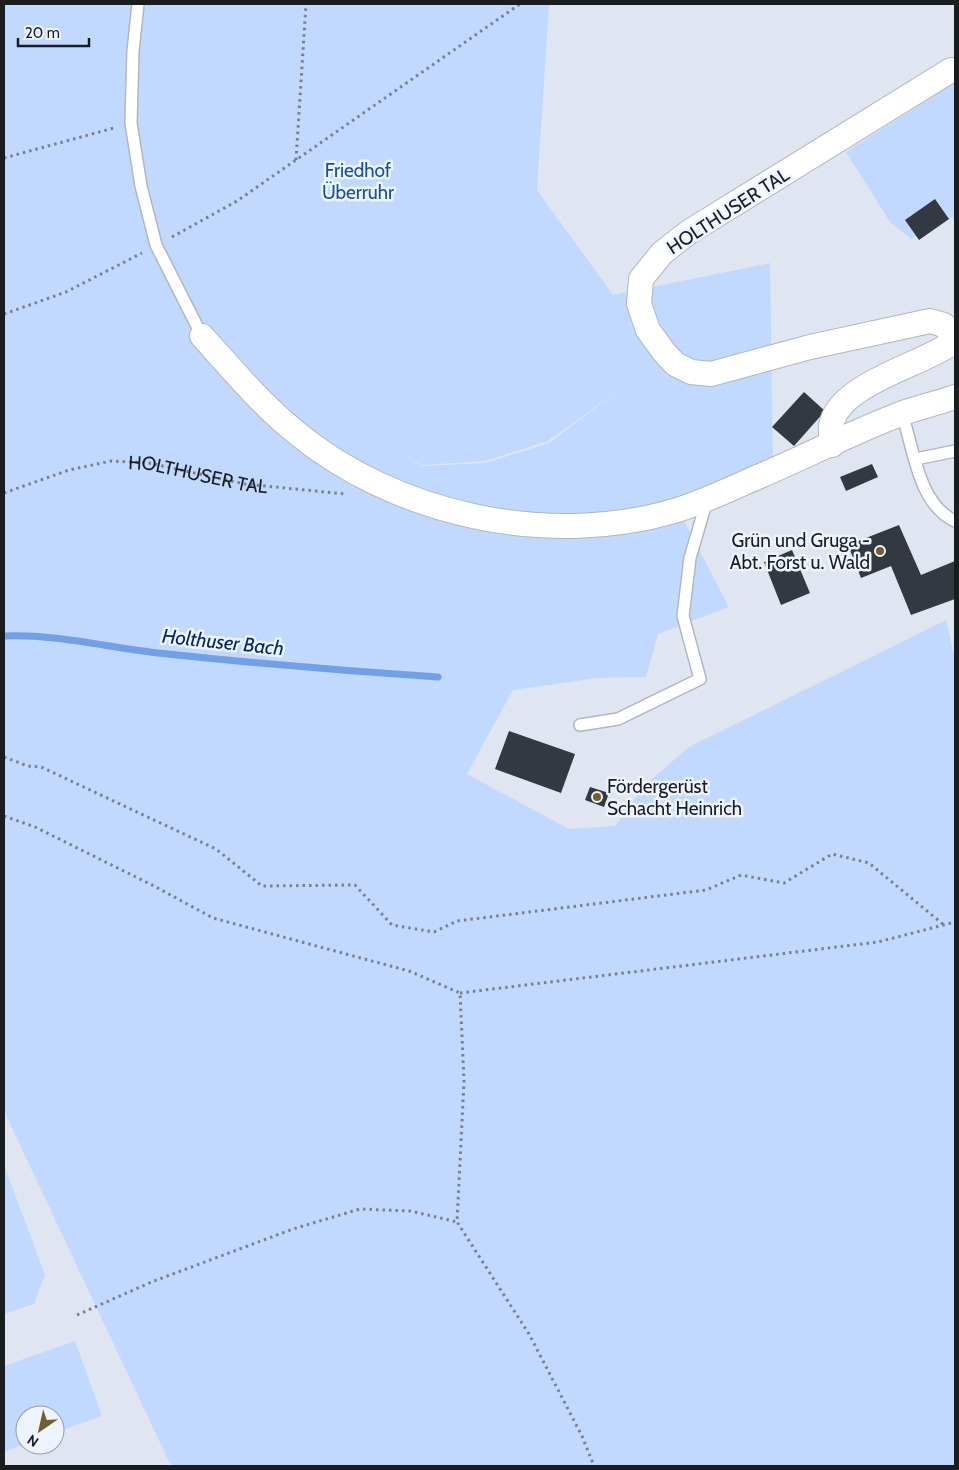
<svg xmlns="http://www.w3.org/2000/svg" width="959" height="1470" viewBox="0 0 959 1470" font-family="Cabin,sans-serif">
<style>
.green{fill:#c1d9fe;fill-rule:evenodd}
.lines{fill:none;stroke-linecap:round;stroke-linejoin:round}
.stream{stroke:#71a0e9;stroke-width:7}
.building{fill:#333941}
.lane-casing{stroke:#b0b7c2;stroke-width:14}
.street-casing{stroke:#b0b7c2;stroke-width:26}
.path{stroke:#7c8188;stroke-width:3;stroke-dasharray:2.5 4;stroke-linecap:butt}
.lane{stroke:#fff;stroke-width:11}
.street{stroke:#fff;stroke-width:24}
.poi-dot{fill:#725d2c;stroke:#edf4ff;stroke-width:2}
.labels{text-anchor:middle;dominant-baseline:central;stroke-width:5;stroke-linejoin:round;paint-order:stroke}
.park-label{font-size:19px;fill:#154fa3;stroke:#edf4ff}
.street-label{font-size:19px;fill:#1a1d20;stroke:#edf4ff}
.poi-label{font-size:19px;fill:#1a1d20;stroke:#edf4ff;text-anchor:end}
.water-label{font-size:20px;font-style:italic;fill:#002866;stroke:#edf4ff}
</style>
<rect width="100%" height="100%" fill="#dfe6f1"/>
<path class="green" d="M4 4H549L537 190 613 295 770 263 773 469 683 519 729 607 658 634 646 677 597 678 513 690 467 774 569 829 615 826 645 785 689 747 946 620 955 659V1466H171L4 1111ZM619 390 549 443 485 463 422 466 400 454 422 465 485 461 548 441Z
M955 82V216L911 239 890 222 846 152Z
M4 1165 45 1275 34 1304 4 1314Z
M75 1341 102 1416 55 1433V1415H25V1444L4 1452V1366Z"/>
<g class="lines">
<path class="stream" d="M4 636C56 634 106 647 158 653 251 663 345 671 438 677"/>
</g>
<path class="building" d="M935 199 949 219 919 240 905 220Z
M804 392 825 411 794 446 772 427Z
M872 464 878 477 846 491 840 477Z
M899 525 921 575 955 561V599L911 615 891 566 861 578 848 545Z
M792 550 810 593 781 605 764 562Z
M509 731 575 754 561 793 495 769Z
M590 787 609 793 604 807 585 800Z"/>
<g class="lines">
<g class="lane-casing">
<path id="lane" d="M138 4 133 51 131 123 141 186 156 245 202 336
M902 414C914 449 918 504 955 521
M916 459 955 451
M580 725 618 719 700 679 683 616 690 558 707 500"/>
</g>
<g class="street-casing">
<path id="street" d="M951 70 689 232 662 253 641 279 639 304 648 330 664 352 675 364 691 372 711 374 810 347 930 321 944 325 955 338
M202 336C231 368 259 402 293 430 394 515 548 548 674 511 704 502 732 488 760 476 807 456 855 431 903 413 920 407 938 403 955 397
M832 445C832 439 830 432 831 426 838 383 926 364 955 341"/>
</g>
<g class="path">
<path d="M4 158 114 128"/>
<path d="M296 160 306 4"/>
<path d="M172 237 237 201 520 4"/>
<path d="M4 314 66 292 142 253"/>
<path id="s1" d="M4 493 69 470 111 461 149 463 245 484 345 494"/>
<path d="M4 757 28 766 41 767 216 849 262 886 355 885 392 925 434 932 457 921 706 890 741 875 784 883 832 854 869 863 944 925"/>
<path d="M4 816 35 827 154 886 213 918 409 971 460 993 464 1081 457 1222 529 1334 582 1436 594 1466"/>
<path d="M460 993 878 942 955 922"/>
<path d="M77 1315 154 1281 293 1229 360 1209 411 1211 457 1222"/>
</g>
<use href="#lane" class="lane"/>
<use href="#street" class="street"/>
</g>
<g class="poi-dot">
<circle cx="880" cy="551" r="5"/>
<circle cx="597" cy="797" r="5"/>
</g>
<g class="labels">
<g class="park-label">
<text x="358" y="170">Friedhof<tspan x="358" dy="22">Überruhr</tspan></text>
</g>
<g class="street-label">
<text transform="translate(728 211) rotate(-33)">HOLTHUSER TAL</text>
<text stroke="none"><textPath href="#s1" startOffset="200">HOLTHUSER TAL</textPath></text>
</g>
<g class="poi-label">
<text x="870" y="540">Grün und Gruga -<tspan x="870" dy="22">Abt. Forst u. Wald</tspan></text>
<text x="607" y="786" text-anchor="start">Fördergerüst<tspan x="607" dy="22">Schacht Heinrich</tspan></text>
</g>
<g class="water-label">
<text transform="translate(223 642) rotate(6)">Holthuser Bach</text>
</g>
</g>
<rect width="959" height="1470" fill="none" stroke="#1a1d20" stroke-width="10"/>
<g transform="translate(40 1430) rotate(214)"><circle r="24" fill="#edf4ff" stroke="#999ea6"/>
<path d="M0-4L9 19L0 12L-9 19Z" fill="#725d2c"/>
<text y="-8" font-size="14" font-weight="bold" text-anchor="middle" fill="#1a1d20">N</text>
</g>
<path d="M18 38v8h71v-8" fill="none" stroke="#1a1d20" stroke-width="2.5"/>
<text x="25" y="38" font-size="15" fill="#1a1d20" stroke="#edf4ff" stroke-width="4" paint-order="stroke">20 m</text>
</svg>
